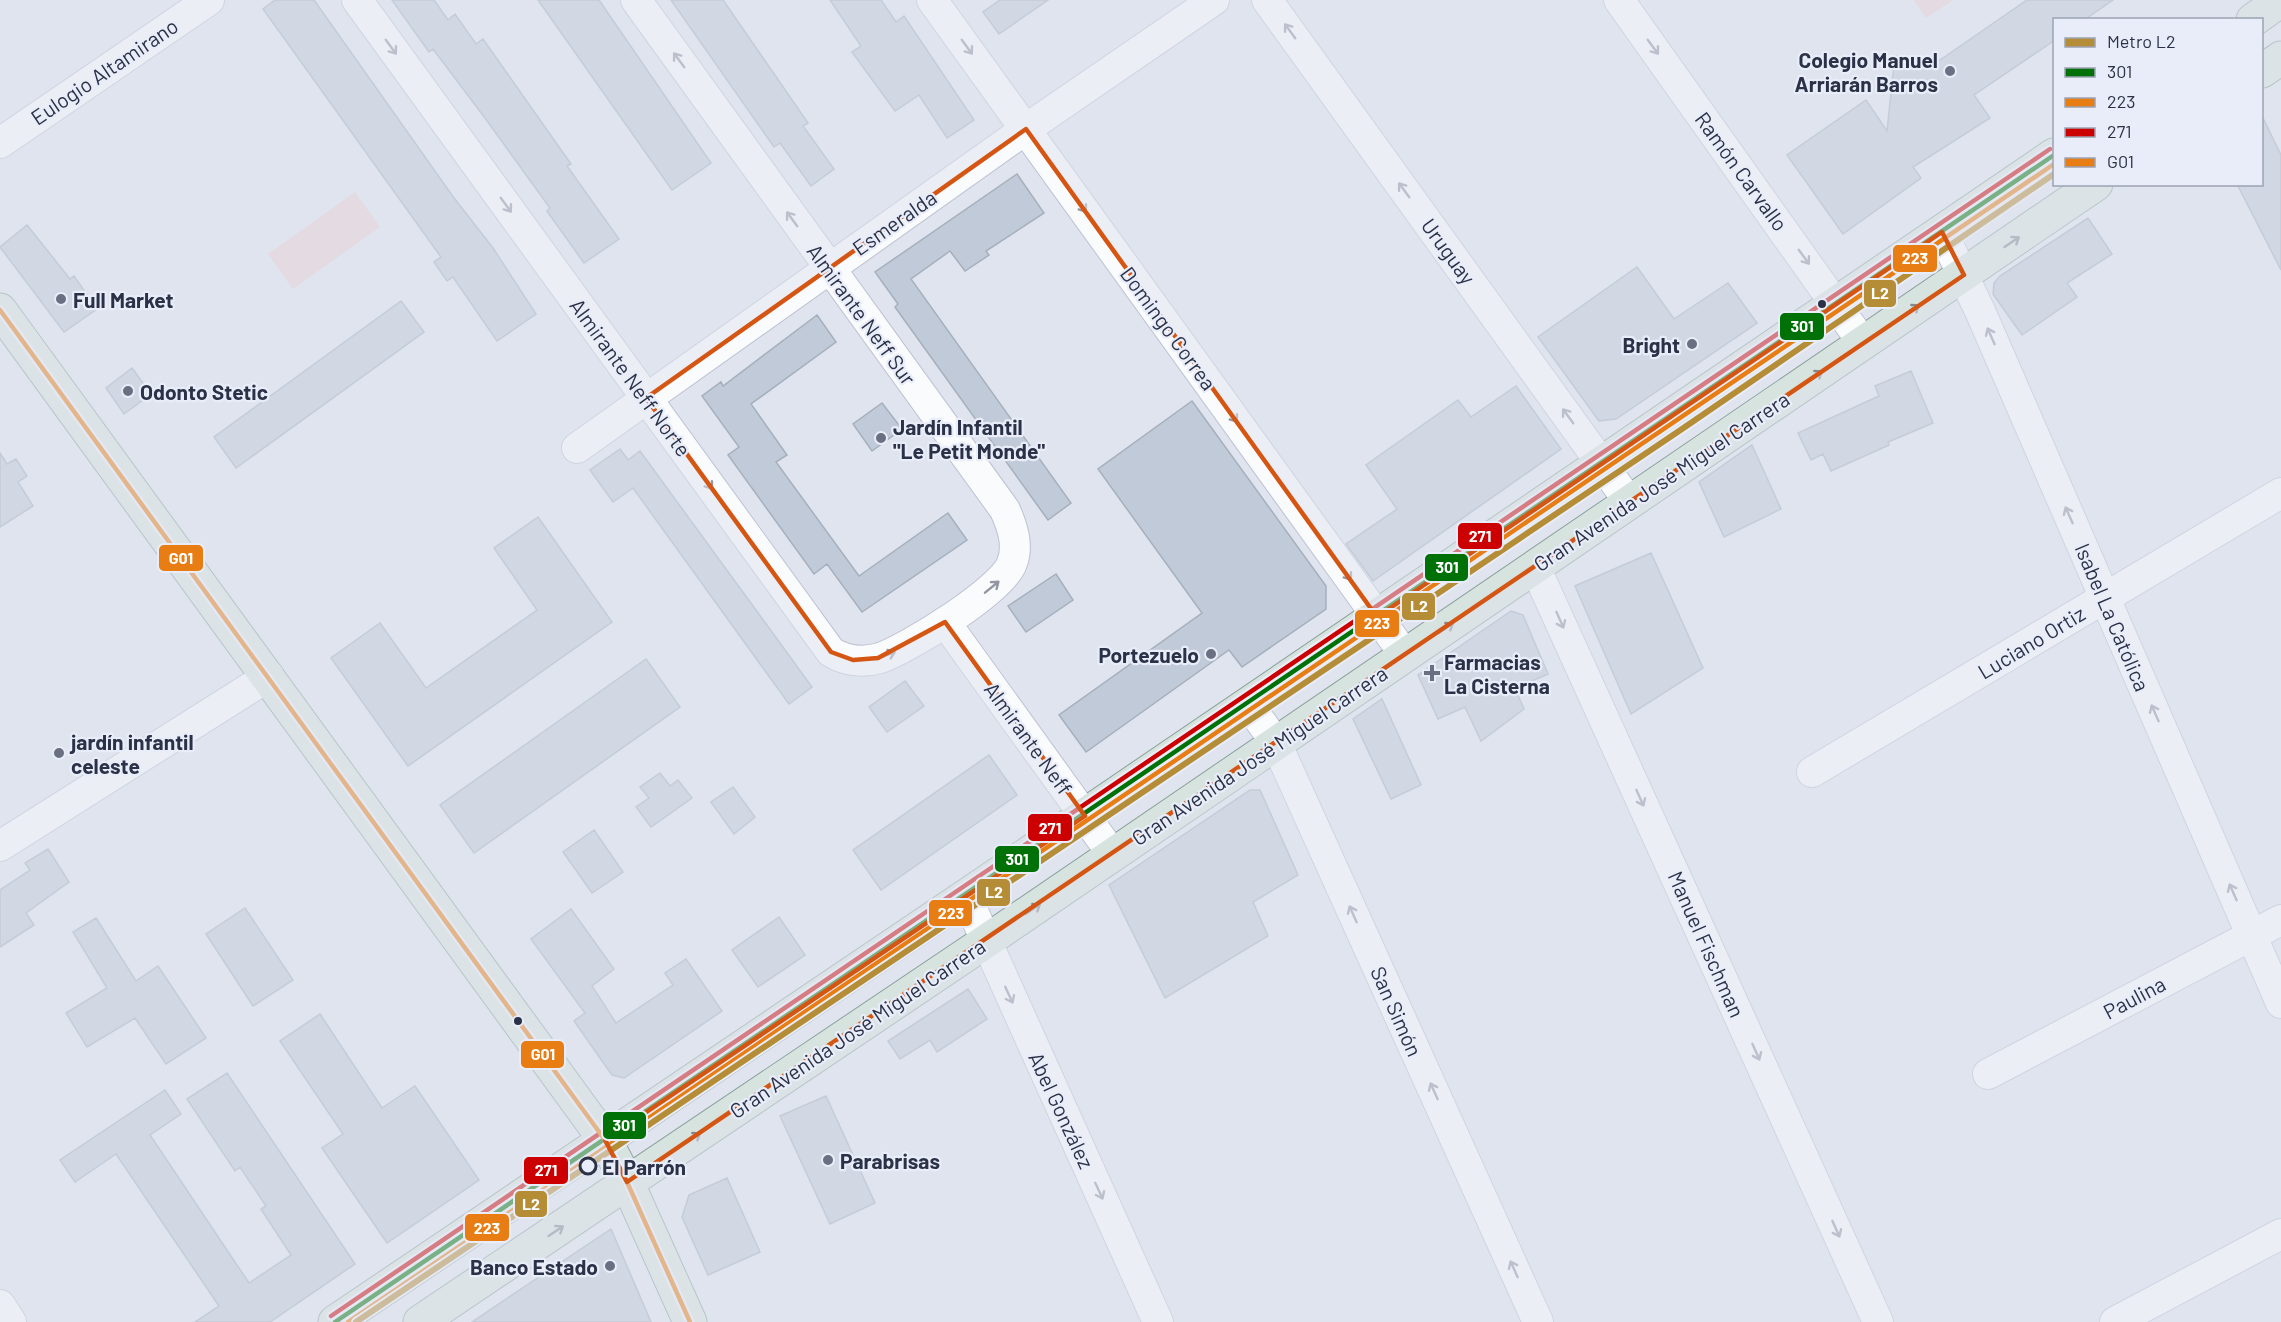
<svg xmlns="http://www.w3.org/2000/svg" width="2281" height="1322" viewBox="0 0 2281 1322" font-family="Barlow,sans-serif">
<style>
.grass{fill:#e8d0d0}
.building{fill:#c0cad8;stroke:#a6b0bd;stroke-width:1.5}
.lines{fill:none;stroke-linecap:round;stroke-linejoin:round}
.minor-casing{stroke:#bdc2d2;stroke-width:32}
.major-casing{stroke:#8ca19c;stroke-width:35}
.minor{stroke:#fafbfd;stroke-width:30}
.major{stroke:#d7e3de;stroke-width:33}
.bus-1-casing{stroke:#e9edf9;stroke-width:9}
.bus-2-casing{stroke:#e9edf9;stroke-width:9}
.bus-3-casing{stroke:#e9edf9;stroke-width:9}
.bus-4-casing{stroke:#e9edf9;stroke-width:9}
.bus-1{stroke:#007106;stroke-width:4.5}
.bus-2{stroke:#e77d13;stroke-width:4.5}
.bus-3{stroke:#c00;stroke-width:4.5}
.bus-4{stroke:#e77d13;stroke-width:4.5}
.metro-1-casing{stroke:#e9edf9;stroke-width:10}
.metro-1{stroke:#b58d37;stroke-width:6}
.oneway{stroke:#9296a2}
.oneway2{stroke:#818a92}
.marked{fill:none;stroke:#d55512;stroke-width:4.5;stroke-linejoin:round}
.poi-dot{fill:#6a7082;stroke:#e9edf9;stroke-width:2}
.bus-dot{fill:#2b3247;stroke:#e9edf9;stroke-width:2}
.stop-dot{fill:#e9edf9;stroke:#2b3247;stroke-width:3}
.labels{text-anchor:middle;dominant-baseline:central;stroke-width:4.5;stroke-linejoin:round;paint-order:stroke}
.poi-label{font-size:21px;font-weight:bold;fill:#2b3247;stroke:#e9edf9;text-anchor:start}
.street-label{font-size:21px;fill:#2b3247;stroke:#e9edf9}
.stop-label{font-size:21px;font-weight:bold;fill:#2b3247;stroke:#e9edf9;text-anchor:start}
.line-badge{stroke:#e9edf9;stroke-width:2}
.badge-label{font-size:16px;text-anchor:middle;font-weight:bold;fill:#fff}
</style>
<rect width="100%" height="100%" fill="#dfe4ef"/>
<path class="grass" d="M1914 0H1953L1926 18Z
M355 192 380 227 293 289 268 254Z"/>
<path class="building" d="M275 0H314L454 198 493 248 536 314 497 341 453 277 447 281 434 262 441 257 263 9Z
M392 0H434L448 20 455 14 476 44 483 39 571 164 567 166 619 239 584 263 547 211 550 208 485 118 433 49 429 52Z
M538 0H599L711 163 672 190Z
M671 0H723L808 123 803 126 834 169 811 186 780 143 774 147Z
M830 0H881L896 22 904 16 974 120 947 138 919 95 895 111 852 52 861 46Z
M1000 0H1048L999 34 983 12Z
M2027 0H2113L2084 20H2055V40L1974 95 1990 118 1913 167 1921 178 1843 234 1787 155 1866 100 1887 131 1895 56 1940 60Z
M2262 116 2281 155V270L2237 184H2262Z
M1017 174 1044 213 986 251 989 255 965 271 950 251 911 279 1071 503 1048 520 895 307 898 304 875 272Z
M2088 218 2112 254 2067 283 2077 297 2022 335 1993 294 1994 283 2000 276Z
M27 225 70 279 74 276 97 309 64 332 0 247Z
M1637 267 1674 319 1728 283 1757 323 1616 419 1599 421 1538 337Z
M401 301 424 332 236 468 214 437Z
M817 315 836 342 751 404 787 455 776 462 859 576 948 513 967 540 862 612 827 564 814 574 728 455 739 447 702 396 721 382 723 386Z
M132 368 151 394 124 414 106 388Z
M1911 371 1933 423 1888 442 1889 445 1831 471 1823 454 1811 460 1798 433 1879 396 1875 386Z
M1516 386 1561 449 1373 581 1346 544 1397 509 1366 465 1458 400 1471 417Z
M1192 401 1326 586V609L1242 667 1229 650 1086 752 1059 715 1202 613 1098 469Z
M882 403 902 429 872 451 853 424Z
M1752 445 1781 509 1724 537 1699 482Z
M620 449 628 460 640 451 812 687 789 704 633 488 613 502 590 470Z
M0 453 7 464 16 459 27 476 18 482 33 506 0 527Z
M538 517 612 622 408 766 331 658 380 623 426 688 537 610 494 548Z
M1651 553 1703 668 1631 714 1575 586Z
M1056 574 1073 600 1026 632 1008 606Z
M1511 611 1523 615 1548 674 1515 688 1524 709 1481 741 1465 707 1438 719 1418 675Z
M646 659 680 707 474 853 440 805Z
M905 681 924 706 887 732 869 707Z
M1382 699 1421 785 1391 799 1353 719Z
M989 755 1017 795 881 890 853 850Z
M660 773 670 786 678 780 692 798 651 827 636 807 649 798 640 787Z
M733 787 755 817 734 834 711 802Z
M1250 790H1260L1298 875 1253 902 1268 936 1165 998 1109 885Z
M594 830 623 872 592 893 563 852Z
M48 849 69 882 26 913 34 925 0 947V890L30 870 25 863Z
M245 908 293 980 253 1006 206 934Z
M571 909 614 969 592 986 616 1023 673 985 665 973 686 959 722 1011 624 1078 612 1075 574 1021 585 1013 531 939Z
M779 917 805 955 758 987 732 950Z
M96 918 136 981 158 966 206 1038 166 1064 135 1018 87 1047 66 1013 107 988 73 932Z
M968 989 987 1019 937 1052 930 1040 900 1059 888 1041Z
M320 1014 382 1108 415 1086 479 1180 387 1243 322 1148 343 1134 280 1041Z
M227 1073 355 1264 270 1322H195L219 1306 116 1154 75 1182 60 1160 165 1090 181 1114 150 1135 249 1283 291 1255 261 1209 266 1206 240 1167 235 1171 187 1099Z
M826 1096 875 1203 830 1224 780 1116Z
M727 1178 760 1252 708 1275 682 1217 689 1195Z
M611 1229 651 1322H472L521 1289Z"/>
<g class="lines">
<g class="minor-casing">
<path id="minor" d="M357 0 831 652C846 661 863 663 880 658 907 649 1003 590 1012 563 1019 545 1012 526 1005 510L636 0
M932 0 1405 655
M1267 0 1630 503
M1619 0 1863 343
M0 143 209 0
M1942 232 1980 311 2281 1003
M577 448 1026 129 1214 0
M1535 567 1878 1322
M945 622 1113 855
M1248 704 1276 743 1538 1322
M1812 772 2281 493
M0 846 269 676
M966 896 1158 1322
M1988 1074 2281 920
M0 1305 11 1322
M2115 1322 2281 1234"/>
</g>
<g class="major-casing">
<path id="major" d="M2253 20 2281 0
M2262 71 2281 58
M0 310 605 1140 627 1182 690 1322
M335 1322 966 896 2054 155
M420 1322 985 942 2096 184"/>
</g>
<use href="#minor" class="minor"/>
<use href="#major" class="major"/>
<g class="bus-1-casing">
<path id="bus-1" d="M335 1322 2054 155"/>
</g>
<g class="bus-2-casing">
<path id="bus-2" d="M348 1322 2054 164"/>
</g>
<g class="bus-3-casing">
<path id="bus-3" d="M331 1316 2050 149"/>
</g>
<g class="bus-4-casing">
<path id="bus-4" d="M0 310 605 1140 627 1182 690 1322"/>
</g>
<use href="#bus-1" class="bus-1"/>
<use href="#bus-2" class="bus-2"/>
<use href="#bus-3" class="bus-3"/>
<use href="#bus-4" class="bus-4"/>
<g class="metro-1-casing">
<path id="metro-1" d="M356 1322 1682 429 2054 174"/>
</g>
<use href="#metro-1" class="metro-1"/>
</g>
<defs><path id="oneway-shaft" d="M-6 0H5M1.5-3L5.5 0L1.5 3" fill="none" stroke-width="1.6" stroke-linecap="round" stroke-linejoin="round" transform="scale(1.5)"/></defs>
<g class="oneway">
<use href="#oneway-shaft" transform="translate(1290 31) rotate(-126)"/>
<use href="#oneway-shaft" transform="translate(391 47) rotate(54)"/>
<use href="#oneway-shaft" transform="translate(967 47) rotate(54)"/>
<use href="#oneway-shaft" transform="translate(1653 47) rotate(54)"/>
<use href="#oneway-shaft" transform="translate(679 60) rotate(-126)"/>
<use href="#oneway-shaft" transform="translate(1404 190) rotate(-126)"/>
<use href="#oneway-shaft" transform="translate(506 205) rotate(54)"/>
<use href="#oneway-shaft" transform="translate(1081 205) rotate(54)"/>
<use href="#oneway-shaft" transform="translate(792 219) rotate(-126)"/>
<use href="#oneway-shaft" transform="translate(1804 257) rotate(54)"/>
<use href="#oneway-shaft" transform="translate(1991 336) rotate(-114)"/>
<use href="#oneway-shaft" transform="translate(1232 415) rotate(54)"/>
<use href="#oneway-shaft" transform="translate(1568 416) rotate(-126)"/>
<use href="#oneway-shaft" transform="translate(707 482) rotate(54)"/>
<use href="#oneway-shaft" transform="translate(2069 515) rotate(-114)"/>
<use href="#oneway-shaft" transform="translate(1346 573) rotate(54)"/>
<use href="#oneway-shaft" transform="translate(992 587) rotate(-39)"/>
<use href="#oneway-shaft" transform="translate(1560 620) rotate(66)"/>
<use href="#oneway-shaft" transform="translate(887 655) rotate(-21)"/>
<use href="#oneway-shaft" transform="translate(2155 713) rotate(-114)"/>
<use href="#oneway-shaft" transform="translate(1640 798) rotate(66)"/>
<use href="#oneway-shaft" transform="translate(2233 892) rotate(-114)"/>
<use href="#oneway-shaft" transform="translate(1353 914) rotate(-114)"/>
<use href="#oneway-shaft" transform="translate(1009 995) rotate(65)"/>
<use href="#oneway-shaft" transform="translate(1756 1052) rotate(66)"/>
<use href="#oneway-shaft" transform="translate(1434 1091) rotate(-114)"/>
<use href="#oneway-shaft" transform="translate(1099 1191) rotate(65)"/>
<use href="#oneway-shaft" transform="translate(1836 1229) rotate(66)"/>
<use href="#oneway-shaft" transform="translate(1514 1269) rotate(-114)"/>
</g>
<g class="oneway2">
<use href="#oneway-shaft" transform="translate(2012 242) rotate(-34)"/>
<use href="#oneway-shaft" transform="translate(1912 310) rotate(-34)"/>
<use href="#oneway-shaft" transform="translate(1815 376) rotate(-34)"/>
<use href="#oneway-shaft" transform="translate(1446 628) rotate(-34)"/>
<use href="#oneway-shaft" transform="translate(1033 909) rotate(-34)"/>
<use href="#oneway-shaft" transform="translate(693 1138) rotate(-34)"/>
<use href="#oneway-shaft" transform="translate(556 1231) rotate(-34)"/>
</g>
<path d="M0 0H2281V1322H0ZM1026 129 1377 617 1942 232 1964 275 627 1182 605 1140 1085 816 945 622 878 658 853 660 831 652 646 398Z" fill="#dfe4ef" fill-opacity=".55" fill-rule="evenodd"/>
<path class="marked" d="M1026 129 1377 617 1942 232 1964 275 627 1182 605 1140 1085 816 945 622 878 658 853 660 831 652 646 398Z"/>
<g class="poi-dot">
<circle cx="1950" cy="71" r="6"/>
<circle cx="61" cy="299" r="6"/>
<circle cx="1692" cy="344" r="6"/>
<circle cx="128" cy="391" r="6"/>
<circle cx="881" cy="438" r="6"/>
<circle cx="1211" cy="654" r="6"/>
<path d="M1429 664h6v6h6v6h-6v6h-6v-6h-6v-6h6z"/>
<circle cx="59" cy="753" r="6"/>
<circle cx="828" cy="1160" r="6"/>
<circle cx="610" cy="1266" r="6"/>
</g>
<g class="bus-dot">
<circle cx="1822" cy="304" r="5"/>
<circle cx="518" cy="1021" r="5"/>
</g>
<circle class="stop-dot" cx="588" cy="1166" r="8"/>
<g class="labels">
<g class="poi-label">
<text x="1938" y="59" text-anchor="end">Colegio Manuel<tspan x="1938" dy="24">Arriarán Barros</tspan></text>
<text x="73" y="299">Full Market</text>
<text x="1680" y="344" text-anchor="end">Bright</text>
<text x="140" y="391">Odonto Stetic</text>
<text x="893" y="426">Jardín Infantil<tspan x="893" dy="24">"Le Petit Monde"</tspan></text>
<text x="1199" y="654" text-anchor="end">Portezuelo</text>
<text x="1444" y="661">Farmacias<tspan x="1444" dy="24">La Cisterna</tspan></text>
<text x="71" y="741">jardín infantil<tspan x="71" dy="24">celeste</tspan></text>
<text x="840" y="1160">Parabrisas</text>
<text x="598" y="1266" text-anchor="end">Banco Estado</text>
</g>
<g class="street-label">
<text transform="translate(104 71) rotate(-34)">Eulogio Altamirano</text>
<text transform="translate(1742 171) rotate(54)">Ramón Carvallo</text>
<text transform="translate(894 222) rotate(-35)">Esmeralda</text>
<text transform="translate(1449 251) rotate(54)">Uruguay</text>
<text transform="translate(862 314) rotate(54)">Almirante Neff Sur</text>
<text transform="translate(1169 328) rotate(54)">Domingo Correa</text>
<text transform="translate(631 377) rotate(54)">Almirante Neff Norte</text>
<text transform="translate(1661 481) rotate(-34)">Gran Avenida José Miguel Carrera</text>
<text transform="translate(2113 617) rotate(67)">Isabel La Católica</text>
<text transform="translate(2031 642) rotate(-31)">Luciano Ortiz</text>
<text transform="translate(1029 738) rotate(54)">Almirante Neff</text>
<text transform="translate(1259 755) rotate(-34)">Gran Avenida José Miguel Carrera</text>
<text transform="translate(1707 944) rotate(66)">Manuel Fischman</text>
<text transform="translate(2134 997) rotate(-28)">Paulina</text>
<text transform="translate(1397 1011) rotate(66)">San Simón</text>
<text transform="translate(857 1028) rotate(-34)">Gran Avenida José Miguel Carrera</text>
<text transform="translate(1062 1110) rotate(65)">Abel González</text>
</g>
<g class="stop-label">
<text x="602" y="1166">El Parrón</text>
</g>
</g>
<g class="line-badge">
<rect x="1892" y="244" width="46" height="29" rx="6" fill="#e77d13"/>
<rect x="1863" y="279" width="34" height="29" rx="6" fill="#b58d37"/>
<rect x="1779" y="312" width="46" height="29" rx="6" fill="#007106"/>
<rect x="1457" y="522" width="46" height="28" rx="6" fill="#c00"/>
<rect x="158" y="544" width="46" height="28" rx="6" fill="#e77d13"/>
<rect x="1424" y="553" width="45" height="29" rx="6" fill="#007106"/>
<rect x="1401" y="592" width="35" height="29" rx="6" fill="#b58d37"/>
<rect x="1354" y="609" width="46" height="29" rx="6" fill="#e77d13"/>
<rect x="1027" y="813" width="46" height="29" rx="6" fill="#c00"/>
<rect x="994" y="845" width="46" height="28" rx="6" fill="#007106"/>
<rect x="976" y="878" width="35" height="29" rx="6" fill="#b58d37"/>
<rect x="928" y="899" width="45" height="28" rx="6" fill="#e77d13"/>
<rect x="520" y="1040" width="45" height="29" rx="6" fill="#e77d13"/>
<rect x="602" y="1111" width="45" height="29" rx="6" fill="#007106"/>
<rect x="523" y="1156" width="46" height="29" rx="6" fill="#c00"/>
<rect x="514" y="1190" width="34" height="28" rx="6" fill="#b58d37"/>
<rect x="464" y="1213" width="46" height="29" rx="6" fill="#e77d13"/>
</g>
<g class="badge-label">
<text x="1915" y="264">223</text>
<text x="1880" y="299">L2</text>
<text x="1802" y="332">301</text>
<text x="1480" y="542">271</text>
<text x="181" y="564">G01</text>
<text x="1447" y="573">301</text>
<text x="1419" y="612">L2</text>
<text x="1377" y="629">223</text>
<text x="1050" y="834">271</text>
<text x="1017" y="865">301</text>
<text x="994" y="898">L2</text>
<text x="951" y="919">223</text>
<text x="543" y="1060">G01</text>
<text x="624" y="1131">301</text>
<text x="546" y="1176">271</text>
<text x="531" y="1210">L2</text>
<text x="487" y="1234">223</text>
</g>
<rect x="2053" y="18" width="210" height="168" fill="#e9edf9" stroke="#9da2b2" stroke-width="1.5"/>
<rect x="2065" y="38" width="30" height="9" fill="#b58d37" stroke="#9da2b2" stroke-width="1.5"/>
<text x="2107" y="48" font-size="18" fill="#2b3247">Metro L2</text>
<rect x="2065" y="68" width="30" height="9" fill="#007106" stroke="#9da2b2" stroke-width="1.5"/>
<text x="2107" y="78" font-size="18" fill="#2b3247">301</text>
<rect x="2065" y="98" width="30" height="9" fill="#e77d13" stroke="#9da2b2" stroke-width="1.5"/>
<text x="2107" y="108" font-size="18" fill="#2b3247">223</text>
<rect x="2065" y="128" width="30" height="9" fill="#cc0000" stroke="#9da2b2" stroke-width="1.5"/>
<text x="2107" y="138" font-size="18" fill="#2b3247">271</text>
<rect x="2065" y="158" width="30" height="9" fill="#e77d13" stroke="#9da2b2" stroke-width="1.5"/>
<text x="2107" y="168" font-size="18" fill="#2b3247">G01</text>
</svg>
